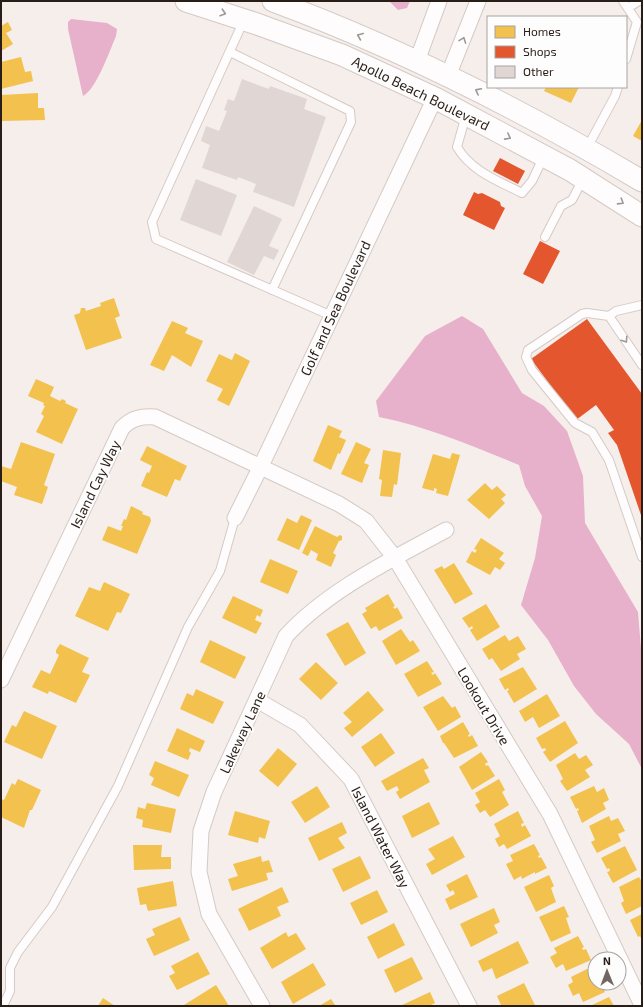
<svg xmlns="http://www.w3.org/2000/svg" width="643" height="1007" viewBox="0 0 643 1007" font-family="'Exo 2',sans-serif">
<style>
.water{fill:#e7b0cb}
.homes{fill:#f2c14e}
.shops{fill:#e4572e}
.building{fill:#e0d6d4}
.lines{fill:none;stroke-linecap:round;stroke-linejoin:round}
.lane-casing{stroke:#d4cac6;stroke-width:10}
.street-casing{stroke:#d4cac6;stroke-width:17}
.secondary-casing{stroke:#d4cac6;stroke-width:23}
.lane{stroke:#fefcfc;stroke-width:8}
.street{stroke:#fefcfc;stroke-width:15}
.secondary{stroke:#fefcfc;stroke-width:21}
.oneway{stroke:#9e9895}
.labels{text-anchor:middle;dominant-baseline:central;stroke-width:4;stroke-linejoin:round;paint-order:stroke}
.street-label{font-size:14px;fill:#291d17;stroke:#fdfdfd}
</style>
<rect width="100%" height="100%" fill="#f6eeea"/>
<path class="water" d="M389 1H410L407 8 398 10Z
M71 19 107 23 117 29 116 36C110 50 96 90 83 96L68 29V22Z
M462 316 483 329 522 393 544 406 567 431 583 476 585 523 638 612 642 661V769L629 744 596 714 574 686 548 640 521 605 535 558 542 516 525 486 519 465C473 446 428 427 379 417L376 401 425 336Z"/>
<path class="homes" d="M8 22 12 30 6 33 13 44 1 51V26Z
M21 57 25 72 31 71 33 81 1 89V62Z
M546 87H579L571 103 544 91Z
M38 93V108H44L45 120 1 121V95Z
M642 120V141L633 136Z
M114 298 120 316 115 318 122 338 86 350 74 315 80 313 81 308H85L86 311 101 306 100 303Z
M172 321 188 328 185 333 203 341 191 367 172 355 164 371 150 365Z
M235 353 250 361 229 406 217 400 223 389 206 381 219 354 232 360Z
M36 379 54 387 50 396 60 401 62 399 66 401 65 403 78 409 62 444 36 432 44 416 41 414 45 406 43 405 44 403 28 396Z
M328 425 342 431 339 437 346 440 340 454 338 453 331 470 313 461Z
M21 442 55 454 44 485 48 487 42 504 14 495 17 487 1 481V466L11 469Z
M356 442 371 449 364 463 369 465 362 483 341 474Z
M147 446 187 466 180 481 175 479 167 497 141 486 147 472 149 473 152 466 140 460Z
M383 450 401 453 397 485 394 484 392 497 380 496 382 480 379 479Z
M452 453 460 455 448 496 436 493 437 489 434 488V491L422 488 433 454 450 459Z
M485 483 492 490 497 486 506 495 501 499 505 503 489 519 467 500Z
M131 506 143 512 142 514 150 517 151 521 137 554 102 540 108 526 121 531 123 526H121L124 519 126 520Z
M301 515 312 520 299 550 277 540 287 518 297 523Z
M315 526 337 537 340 535 342 536V540L339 541 333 553 336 555 331 567 316 560 318 554 311 550 308 556 302 553Z
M481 538 504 553 499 559 505 563 500 570 495 567 490 575 466 562 472 551 475 553 477 550 474 549Z
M270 559 298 571 288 594 260 582Z
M454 563 473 594 455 604 434 570 442 566 444 569Z
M104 582 130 594 121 613 117 612 108 631 75 616 89 587 100 591Z
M388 594 395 606 393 607 395 609 397 607 403 618 379 631 376 626 371 629 362 614 367 611 365 608Z
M233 596 263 610 260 617 257 615 255 620 262 623 256 634 222 618Z
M486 604 500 627 477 641 470 630 473 628 472 626 469 628 462 618Z
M348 622 366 653 345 666 326 634Z
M401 629 410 642 413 640 420 651 396 665 382 641Z
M505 635 509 641 518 636 526 649 517 654 520 659 501 671 492 658 489 660 482 649Z
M210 640 246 657 235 679 200 662Z
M60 644 89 658 82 672 90 675 76 703 49 691 48 694 32 687 41 670 50 674 59 655 56 653V650Z
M427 661 434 672 431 673 433 675 435 673 442 684 418 697 404 674Z
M316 662 338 683 321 700 299 679Z
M523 667 537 689 514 703 507 691 509 690 508 688 505 690 499 679Z
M196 689 224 702 213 724 180 709 187 693 193 696Z
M368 691 384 710 352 737 344 728 352 722 343 713Z
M547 694 560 716 539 728 533 717 525 722 519 711Z
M443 696 452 708 455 706 461 717 438 731 423 707Z
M24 711 57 726 42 759 4 742 12 725 16 727Z
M565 721 578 743 550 762 543 752 546 750 545 748 542 749 536 738Z
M463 722 470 734 468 735 469 737 472 735 478 746 454 758 444 743H443L440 736Z
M177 728 205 741 200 752 190 748 189 751 191 753 188 760 167 751Z
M381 733 395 753 375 767 361 747Z
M278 748 297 764 278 787 259 771Z
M481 752 488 762 485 764 486 766 488 765 495 776 472 790 459 767Z
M575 753 579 759 586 755 593 765 585 770 590 777 567 791 560 781 563 779 556 765Z
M423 758 429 768 424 770 430 782 400 799 396 792 399 790 397 786 387 791 381 781Z
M155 761 189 775 179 797 151 785 154 778 149 775Z
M18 779 41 790 32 810H30L24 828 1 817V799L4 800 12 783 15 785Z
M499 779 505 790 502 792 509 805 490 817 485 810 480 813 475 805 480 802 475 793Z
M317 786 330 807 305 823 291 802Z
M594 786 597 792 604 788 609 800 603 803 606 809 582 823 577 811 579 810 578 808 576 809 570 797Z
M429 802 440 824 412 838 402 816Z
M147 803 176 809 171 833 142 827 143 820 136 818 138 807 145 809Z
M235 811 270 821 265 839 259 837 258 843 228 835Z
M518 811 524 823 521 824 522 827 525 825 531 836 507 849 504 844 499 847 495 839 500 836 494 824Z
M609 816 611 821 618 818 625 831 618 834 621 841 597 853 591 842 595 840 589 826Z
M342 822 347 833 338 838 345 848 319 861 308 838Z
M453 836 465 857 432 875 426 864 435 859 428 849Z
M534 844 540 855 538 856 539 858 541 857 547 868 535 874V872L522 879 521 876 514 880 506 864 513 861 510 855Z
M133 845H162L161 857H171V869L134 870Z
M625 846 637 870 613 883 607 872 610 871 609 868 607 869 601 858Z
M261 856 262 862 269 860 273 872 266 873 268 880 232 891 228 879 238 876 233 864Z
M360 856 371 878 343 892 332 869Z
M467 874 478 897 450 910 445 899 455 894 453 890 450 892 446 885Z
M549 875 554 886 551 888 556 902 536 912 524 887Z
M639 877 642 882V906L626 914 621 903 624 901 619 887Z
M173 881 177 906 148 911 146 904 140 905 137 888Z
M282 887 289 902 277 907 281 916 249 931 238 909Z
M377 890 388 912 361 925 350 903Z
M564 906 569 917 566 918 571 933 551 942 539 917Z
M494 908 500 922 494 925 498 933 471 947 460 924Z
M642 914V940L640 936 638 937 630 920Z
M180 917 190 940 154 956 146 939 155 935 152 929Z
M394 923 405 945 378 959 367 937Z
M286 932 288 937 296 933 306 949 272 969 260 948Z
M578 936 584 947 582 948 583 950 586 949 591 960 566 971 563 964 556 968 550 957 557 953 554 948Z
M518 941 529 963 496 979 492 968 483 972 478 961Z
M198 952 210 974 177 990 169 976 175 973 171 966Z
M412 957 423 979 395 993 384 970Z
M313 963 326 985 293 1004 281 982Z
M591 967 593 972H595V983H600L605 992 583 1002 579 993 573 996 568 985 573 982 571 977Z
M524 983 535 1005H501L497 996Z
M216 985 229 1006H185L184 1005Z
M430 992 435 1003 429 1006H400Z
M609 997 614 1006H590Z
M103 998 115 1006H98Z
M331 999 335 1005 334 1006H319Z"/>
<path class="shops" d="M500 158 525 171 518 184 493 171Z
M474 192 478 194 482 193 500 202 501 206 505 208 494 230 463 215Z
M540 241 560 251 543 284 523 274Z
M587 319 642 394V518L617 445 608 433 614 430 596 405 576 420 531 359Z"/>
<path class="building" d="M242 79 269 89 270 86 307 99 304 109 326 117 294 207 253 192 256 184 238 177 237 180 202 168 210 145 201 141 206 126 219 131 227 111 224 110 228 99 234 101Z
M196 179 237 195 221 236 180 220Z
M254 206 282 219 269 246 279 250 274 260 264 256 254 275 227 262Z"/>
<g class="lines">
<g class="lane-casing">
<path id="lane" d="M623 1 637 22 626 59
M628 8 639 1
M244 20 152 222 156 239 332 316
M230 52 350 111 351 122 272 290
M466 115 457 147C471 171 498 181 522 193L532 181 544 156
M587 148 615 96 618 87
M545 237 561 206 572 200 583 179
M642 305 616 311 609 316 587 313 582 314 528 350 526 357 532 370 575 423 592 432 609 460 642 557
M609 316 642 365
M3 1006 10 991V968L18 952 52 907 118 786 188 627 220 571 235 518"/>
</g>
<g class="street-casing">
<path id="street" d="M417 61 439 1
M448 76 478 1
M235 518 261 466 435 98
M1 680 122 428C132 418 141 416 155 417L339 504 366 521 395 558 550 814 642 1005
M257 700 300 725 351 779 469 1006
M262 1006 209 914 199 872 201 831 214 792 286 636C328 590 391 560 446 530"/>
</g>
<g class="secondary-casing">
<path id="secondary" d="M186 1 257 24 342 55 435 98 570 170 642 216
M273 1C402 49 524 111 642 181"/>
</g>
<use href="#lane" class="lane"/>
<use href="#street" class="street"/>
<use href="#secondary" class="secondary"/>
</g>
<defs><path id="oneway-chevron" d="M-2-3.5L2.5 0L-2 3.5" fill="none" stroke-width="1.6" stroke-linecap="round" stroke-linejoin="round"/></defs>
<g class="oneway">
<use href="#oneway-chevron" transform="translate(223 13) rotate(18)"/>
<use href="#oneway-chevron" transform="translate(360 36) rotate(-157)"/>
<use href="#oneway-chevron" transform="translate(463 40) rotate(-69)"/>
<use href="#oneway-chevron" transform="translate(478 91) rotate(-153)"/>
<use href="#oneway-chevron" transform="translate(508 137) rotate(28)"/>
<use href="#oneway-chevron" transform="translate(621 202) rotate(32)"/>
<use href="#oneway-chevron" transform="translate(625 340) rotate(56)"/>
</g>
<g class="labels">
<g class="street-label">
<text transform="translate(421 93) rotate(26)">Apollo Beach Boulevard</text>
<text transform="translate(335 308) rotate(-65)">Golf and Sea Boulevard</text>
<text transform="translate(95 484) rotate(-64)">Island Cay Way</text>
<text transform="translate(484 706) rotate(59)">Lookout Drive</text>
<text transform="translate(242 732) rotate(-65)">Lakeway Lane</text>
<text transform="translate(381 837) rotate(63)">Island Water Way</text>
</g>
</g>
<rect width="643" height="1007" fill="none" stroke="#291d17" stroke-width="4"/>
<rect x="487" y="16" width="140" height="72" fill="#fdfdfd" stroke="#a8a3a1"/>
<rect x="495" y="26" width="20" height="12" fill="#f2c14e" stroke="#a8a3a1"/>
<text x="523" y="36" font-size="12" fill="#291d17">Homes</text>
<rect x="495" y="46" width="20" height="12" fill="#e4572e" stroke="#a8a3a1"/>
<text x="523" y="56" font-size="12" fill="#291d17">Shops</text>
<rect x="495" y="66" width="20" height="12" fill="#e0d6d4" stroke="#a8a3a1"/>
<text x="523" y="76" font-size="12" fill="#291d17">Other</text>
<g transform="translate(607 971) rotate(359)"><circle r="19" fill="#fdfdfd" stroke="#a8a3a1"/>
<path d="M0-3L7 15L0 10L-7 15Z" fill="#716661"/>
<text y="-6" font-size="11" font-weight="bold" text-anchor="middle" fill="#291d17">N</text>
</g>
</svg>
